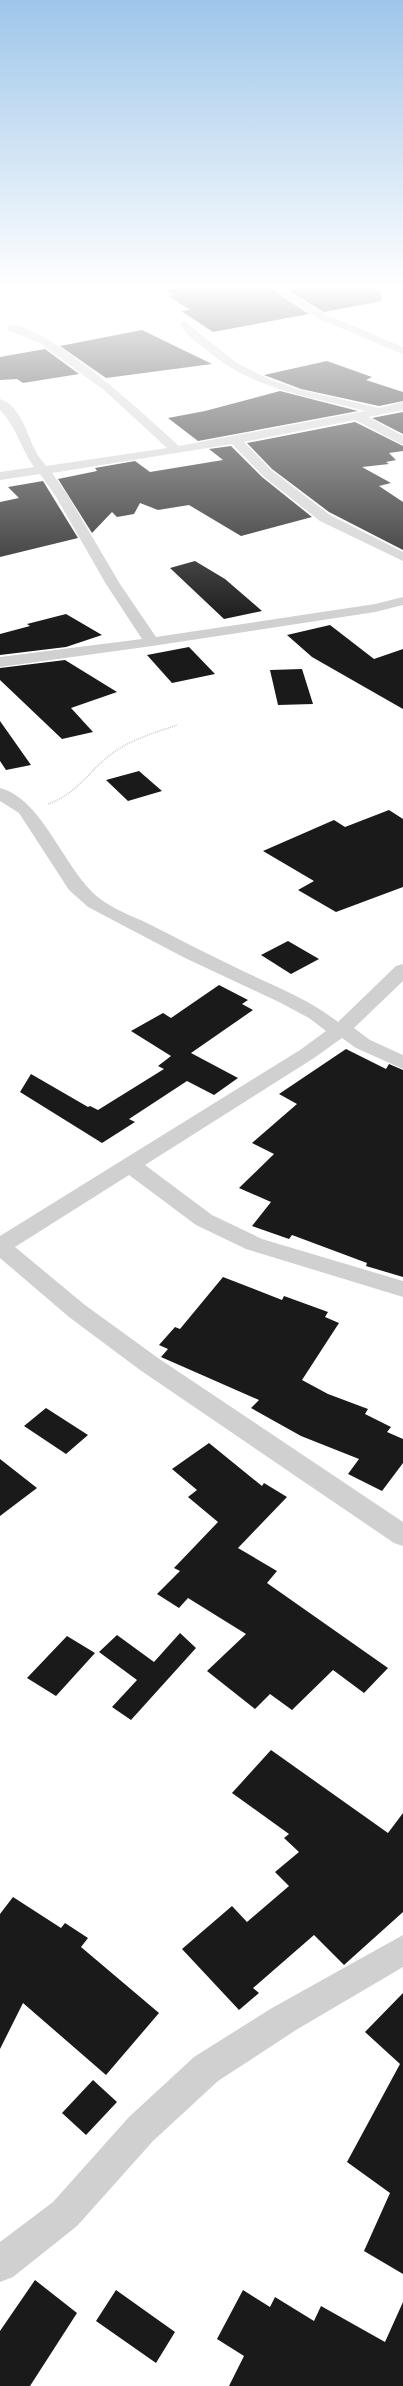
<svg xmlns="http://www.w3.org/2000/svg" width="403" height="2386" viewBox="0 0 403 2386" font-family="'Fira Sans',sans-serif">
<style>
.building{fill:#1a1a1a}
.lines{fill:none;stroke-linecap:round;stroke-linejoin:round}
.path{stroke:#cdcdcd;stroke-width:1.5;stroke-dasharray:1 1;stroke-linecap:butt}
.street{fill:#d0d0d0;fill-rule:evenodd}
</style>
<rect width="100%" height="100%" fill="#fff"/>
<path class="building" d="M164 289H271L309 314 213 332 181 311 190 310 168 296 173 295Z
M286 289H381L382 301 324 312Z
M142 330 212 364 106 378 60 346Z
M45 349 79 374 23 383 17 379 0 380V357Z
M327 361 372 377 366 380 403 392V401L379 406 301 389 264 375Z
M280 391 358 411 198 441 168 418 205 411Z
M403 412V434L372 418Z
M355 422 403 446V451L389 453 396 460 386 462 389 464 362 467 391 483 379 486 403 502V550L329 512 272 469 247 443Z
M231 446 262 477 312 517 241 536 189 505 158 510 140 503 134 514 117 517 112 512 92 533 58 479 97 471 95 468 135 461 150 472 223 460 209 449Z
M43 481 78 538 0 557V502L19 498 8 487Z
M195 561 225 579 262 611 224 619 170 568Z
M66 614 102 635 66 647 0 655V634L30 626 27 624Z
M330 625 374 659 403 649V709L312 657 287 635Z
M189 647 215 674 172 683 147 655Z
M65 660 117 692 71 708 93 732 62 739 0 680V668Z
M302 669 313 704 278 705 270 670Z
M0 721 31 765 6 770 0 761Z
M139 771 162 791 128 801 106 780Z
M389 810 403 819V887L336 912 298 890 314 881 263 851 334 820 345 827Z
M288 941 319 959 291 974 261 955Z
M219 985 248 1000 242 1004 253 1010 191 1053 238 1078 214 1095 187 1081 129 1119 135 1122 102 1143 20 1092 31 1074 88 1107 90 1106 98 1110 164 1069 158 1066 171 1056 131 1031 163 1013 171 1018Z
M346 1049 386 1069 389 1064 403 1070V1277L366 1266 367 1263 292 1235 289 1239 252 1226 271 1202 239 1188 274 1154 252 1143 297 1104 279 1094Z
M223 1277 282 1300 284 1296 328 1312 325 1317 339 1323 302 1380 328 1394 368 1409 365 1414 391 1427 387 1432 403 1439V1463L382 1491 348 1474 359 1459 301 1436 251 1408 259 1400 161 1357 168 1349 159 1345 175 1327 180 1329Z
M46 1408 88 1435 66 1454 24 1426Z
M209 1443 262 1486 264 1483 287 1497 238 1548 277 1571 267 1583 388 1668 364 1693 333 1670 292 1710 270 1694 255 1709 207 1671 246 1634 188 1598 179 1608 157 1594 180 1571 174 1568 218 1522 188 1497 197 1490 172 1469Z
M0 1459 37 1488 0 1516Z
M180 1633 196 1648 131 1720 112 1707 137 1680 99 1652 117 1635 154 1662Z
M67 1636 95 1653 56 1696 27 1678Z
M271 1750 388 1833 403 1813V1912L344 1965 314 1935 253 1988 259 1993 239 2010 182 1949 232 1906 247 1922 289 1886 275 1872 299 1852 284 1838 289 1834 232 1793Z
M13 1897 61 1928 65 1923 88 1938 81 1947 159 2013 106 2075 23 2003 0 2049V1914Z
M403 1993V2274L364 2251 390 2193 347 2162 400 2064 365 2032Z
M93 2080 117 2102 86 2135 62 2113Z
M35 2280 77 2313 30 2386H0V2331Z
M116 2290 175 2332 156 2363 96 2321Z
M243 2290 270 2307 275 2297 314 2321 321 2306 385 2342 403 2302V2386H229L244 2356 217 2339Z"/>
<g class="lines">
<path class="path" d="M48 804C78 793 87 773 110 755 129 740 154 733 177 725"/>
<path class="street" d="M272 289H284L327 315 403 347V354L319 319Z
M184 321 237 363 271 380 301 390 379 408 403 402V410L368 417 403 436V445L355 420 244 442 271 470 330 515 403 552V561L320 521 263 476 232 444 52 473 67 494 120 584 156 637 375 604 403 597V605L375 612 152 646 0 667V657L142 639 106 584 55 495 40 474 0 480V472L34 467C21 449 16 426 0 410V399C20 405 27 434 35 450 38 456 42 461 46 466L167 448 104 390 41 344 8 330V326C41 318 153 422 179 446L365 411C305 395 255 391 205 349 196 342 186 334 179 324Z
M0 788C43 799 64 870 99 898 113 909 132 916 147 923 180 940 212 956 245 972 277 987 310 1000 338 1022L396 966 403 964V981L354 1028 370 1040 403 1055V1069L356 1048 342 1038 314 1058 145 1165 212 1215 262 1239 403 1281V1297L246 1249 196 1225 129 1175 15 1247 85 1305 158 1358 403 1522V1546L394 1543 140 1370 69 1317 0 1258V1236L300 1050 326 1031 309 1018 279 1002 185 958 88 907 69 890 19 813 0 801Z
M403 1935V1967L296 2030 218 2081 153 2141 77 2226 13 2277 0 2282V2242L53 2202 129 2117 194 2057 272 2008Z"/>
</g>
<linearGradient id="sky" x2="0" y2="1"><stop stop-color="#9ec6ea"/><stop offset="0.46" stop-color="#fff"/><stop offset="1" stop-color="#fff" stop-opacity="0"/></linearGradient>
<rect width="403" height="623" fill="url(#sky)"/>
</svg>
